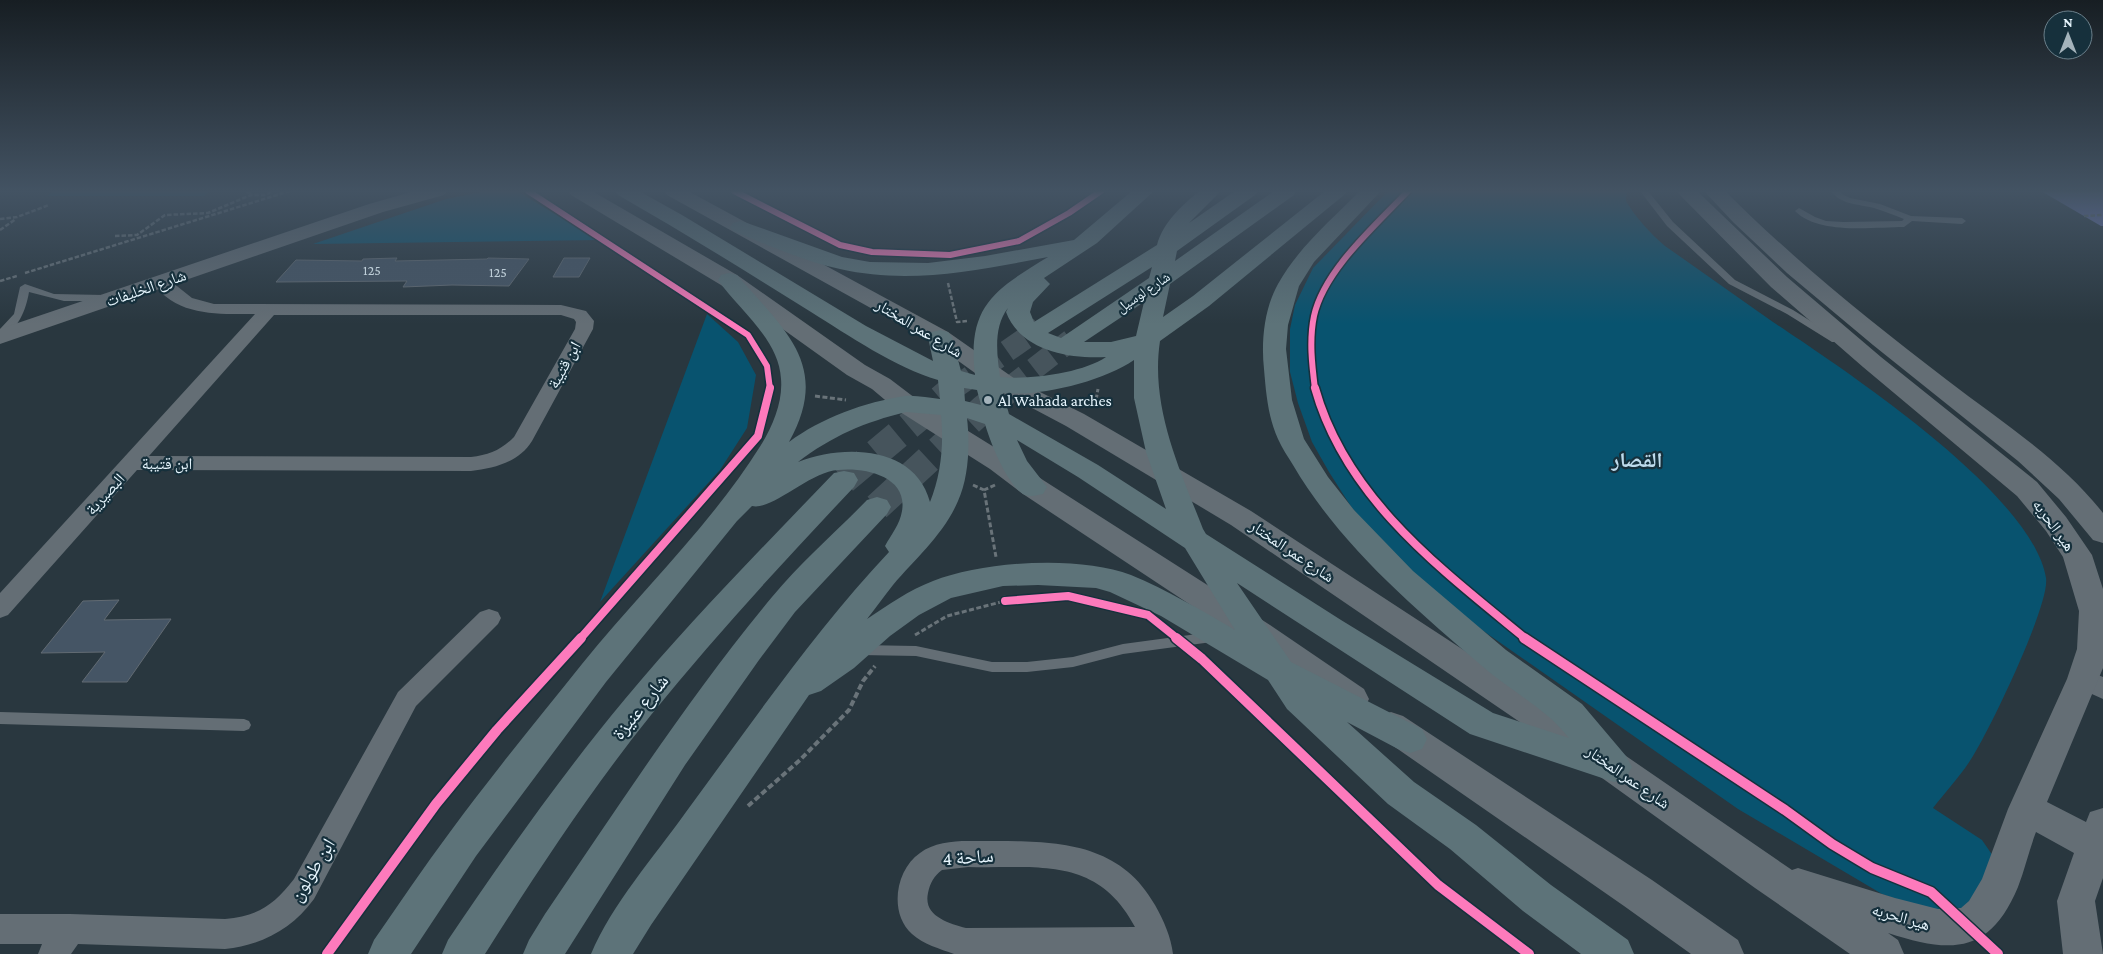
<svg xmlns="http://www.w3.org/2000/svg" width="2103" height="954" viewBox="0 0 2103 954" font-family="'Crimson Pro','Noto Naskh Arabic',serif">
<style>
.green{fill:#08536f}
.water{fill:#7179bf}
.building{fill:#455565;stroke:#626b73}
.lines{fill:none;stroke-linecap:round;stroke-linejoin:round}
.highway-tunnel-far1{stroke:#46545c;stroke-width:22;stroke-dasharray:22 11;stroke-linecap:butt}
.highway-tunnel{stroke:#46545c;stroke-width:28;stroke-dasharray:28 14;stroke-linecap:butt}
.path-far2{stroke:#697379;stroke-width:2.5;stroke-dasharray:4.5 2;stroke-linecap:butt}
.path-far1{stroke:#697379;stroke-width:3;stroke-dasharray:5 2.5;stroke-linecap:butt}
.path{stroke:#697379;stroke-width:4;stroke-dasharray:6 3;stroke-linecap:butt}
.lane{fill:#646e75;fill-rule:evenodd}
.street{fill:#646e75;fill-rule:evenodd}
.secondary{fill:#646e75;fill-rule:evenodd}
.highway{fill:#5d7379;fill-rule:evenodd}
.cycleway-far2-casing{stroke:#16303c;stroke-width:9}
.cycleway-far1-casing{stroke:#16303c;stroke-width:11}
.cycleway-casing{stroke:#16303c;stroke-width:13}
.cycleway-far2{stroke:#fd7abc;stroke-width:6}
.cycleway-far1{stroke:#fd7abc;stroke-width:8}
.cycleway{stroke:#fd7abc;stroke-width:10}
.poi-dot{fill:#a4b3bb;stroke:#16303c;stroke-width:2}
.labels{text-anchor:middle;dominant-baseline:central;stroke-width:4.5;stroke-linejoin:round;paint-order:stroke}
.number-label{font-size:14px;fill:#beced8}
.far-street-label{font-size:14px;fill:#e7f6fe;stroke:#16303c}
.street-label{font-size:16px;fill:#e7f6fe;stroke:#16303c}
.poi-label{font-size:16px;fill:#e7f6fe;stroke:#16303c;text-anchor:start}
.near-street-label{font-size:19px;fill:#e7f6fe;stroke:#16303c}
.district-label{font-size:21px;font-weight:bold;fill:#bedbec;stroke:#16303c}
</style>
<rect width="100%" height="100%" fill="#29373f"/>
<path class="green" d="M54 191H210L204 196H47Z
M486 191H517L598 240 313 244 446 199Z
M1388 191H1627L1626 201C1636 218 1650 233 1665 246 1701 271 1737 297 1773 322 1843 369 2032 493 2046 578 2050 604 1993 722 1977 749 1966 770 1948 789 1933 808L1982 840 1993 856 1977 892 1965 908 1933 912 1882 894 1738 809 1482 630 1421 580 1377 537 1352 508 1329 472 1312 442 1298 403 1290 372V329L1295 305 1313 268Z
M707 314 738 342 756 375 747 428 720 470 600 602Z"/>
<path class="water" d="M2041 191H2103V226H2101Z"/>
<path class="building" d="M397 258 395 261 487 259 488 258 529 259 509 286 452 285 403 287 407 281 276 282 296 260 362 261 363 259Z
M564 258H590L579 277H553Z
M119 600 104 620 171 619 127 682H82L105 652 41 653 83 601Z"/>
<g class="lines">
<path class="highway-tunnel-far1" d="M953 389 1040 328
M1008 389 1071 340"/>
<path class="highway-tunnel" d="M844 480 954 388
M877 507 984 408 1010 388"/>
<path class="path-far2" d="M247 191 251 195
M2084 216 2103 215
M0 219 17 217 49 205
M0 230 16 219
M115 236 137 235 165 215 208 213 251 195H264L274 191
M25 273 290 191
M0 281 17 276
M948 283 957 322 968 321"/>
<path class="path-far1" d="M815 396 846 400
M1091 405 1096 400 1098 389
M973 485 984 490
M995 485 984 490 996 557
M915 635 947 616 1005 601 1004 595"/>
<path class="path" d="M748 806 800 760 849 710 863 681 875 666"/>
<path class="lane" d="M1640 191H1648L1673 222 1735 280 1793 310 1838 338 1840 340 1838 342H1832L1787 314 1729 284 1667 226Z
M1831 191H1839L1842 194 1850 198 1880 204 1911 216 1962 218 1966 221 1962 224 1912 221 1904 227C1872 227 1819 235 1795 211L1799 208 1815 217 1826 221 1843 222 1902 221 1904 219C1894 215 1884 211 1874 208 1859 204 1841 205 1831 191Z
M25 284 54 294 104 295 109 298 104 301H64L29 292C26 310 18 331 0 337V329L14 314 20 287Z
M1212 632 1217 633 1218 637 1217 641 1212 642 1123 654 1073 667 1027 672H992L916 656 860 655 855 654 853 650 855 646 860 645 916 646 992 662H1027L1073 657 1123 644Z
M0 712 244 719 249 721 251 725 249 729 244 731 0 724Z"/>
<path class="street" d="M162 278 168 279 192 298 214 304 561 305 586 311 594 321 593 329 532 441C519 462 495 468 471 471L137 470 8 615 0 618V593L255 314C219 314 177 317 153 283L156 279ZM274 315H561L574 319 576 322 575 329 514 437C501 450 489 455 471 457L149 456Z
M489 609 498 612 501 618 498 624 416 706 314 899C292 929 262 945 225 949L78 944 71 954H38L42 944H0V914H70L225 919C258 916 274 905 294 879L398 692 480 612Z
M2083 669 2103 677V699L2074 686 2070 679 2074 672Z
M968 841C1037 842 1115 833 1155 905 1164 921 1171 937 1173 954H954C940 949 923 944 912 934 889 914 895 870 920 853 933 843 952 841 968 841ZM968 867C1037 869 1097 855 1135 927L966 928C948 923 923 916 928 893 930 883 934 876 942 870Z"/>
<path class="secondary" d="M415 191H447L444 195 383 212 0 344V329L369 204Z
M568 191H592L737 275 865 365 890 379 915 398 1010 457 1043 480 1270 625 1364 689 1369 699 1364 709 1352 713 1340 709 1248 643 1023 494 990 469 897 410 872 389 847 375 721 285 571 195Z
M664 191H688L948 332 1018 381 1084 414 1251 511 1626 756 1792 870 1798 868 1895 898 1938 909 1961 908 1969 901 1982 879 2008 809 2067 679 2077 649 2079 611 2063 557 2046 531 2017 496 1863 367 1771 287 1676 191H1697L1787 277 1881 357 2037 482 2066 517 2092 555 2103 589V668L2047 802 2086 822 2090 812 2103 808V878L2095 901 2103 954H2063L2057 901 2074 853 2036 832C2029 850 2025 869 2018 887 1990 954 1952 954 1888 933L1898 940 1904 954H1850L1755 888 1602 778 1231 525 1066 426 1000 391 932 342 667 195Z
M1704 191H1725C1794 260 1870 321 1947 380 2000 421 2061 459 2103 513V543L2093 540 2059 499 2018 461 1873 345 1787 273 1733 222Z
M1391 712 1403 716 1652 880 1738 940 1744 954H1691L1624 906 1379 736 1374 726 1379 716Z"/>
<path class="highway" d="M615 191H639L682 215 866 326 933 361 928 337 932 332 940 330 948 332 952 337 961 371 975 375C967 306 994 290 1048 257 979 270 910 285 840 269 803 261 768 245 733 231L730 227 733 223 740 221 747 223 842 257 870 262 928 263 985 256 1074 240 1132 191H1154L1097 243 1044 278 1050 284 1033 302 1030 312 1034 322 1157 245C1163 222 1182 206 1199 191H1221L1189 223 1235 191H1258L1255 195 1177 251 1175 261 1274 191H1297L1294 195 1170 284 1163 317 1193 296 1325 191H1347L1344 195 1209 306 1160 341C1150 407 1180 470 1203 529L1206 534 1341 620 1493 713 1569 738C1546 708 1510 691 1482 666 1412 606 1340 545 1293 465 1288 457 1282 448 1278 439 1268 417 1266 393 1264 369 1261 342 1264 309 1278 284 1298 248 1331 220 1360 191H1381L1314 262 1299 286 1288 325 1286 349 1292 400 1304 439 1328 477 1354 510 1413 571 1506 650 1582 704 1626 756 1632 767 1626 778 1614 782 1470 734 1237 583 1291 662 1422 729 1427 739 1422 749 1410 753 1398 749 1347 722 1414 782 1476 825 1551 885 1628 940 1634 954H1581L1523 911 1450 849 1388 804 1287 709 1268 680 1161 616 1110 592 1096 588 1038 585 1003 586 951 598 919 615 890 636 854 668 821 691 809 695 651 925 633 954H591C612 904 654 857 686 812 751 724 814 632 889 552L885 546C891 535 900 524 902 511 908 476 864 467 838 470 809 472 772 511 752 506L737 521 606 682 476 856 411 954H368L374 940C399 904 423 868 450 832 492 775 537 720 582 664 641 591 711 525 761 445 773 426 783 401 781 379 779 339 739 310 718 280L721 275 729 273 737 275C784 330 832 365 789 442 821 418 865 402 905 396 916 395 929 398 940 399L938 380C896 368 848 335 811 312 747 272 683 232 618 195ZM1152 267 1149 278 1061 338 1048 333ZM1144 302 1136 336 1111 342H1084ZM1008 308 1006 312C1021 351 1069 359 1106 357 1083 373 1029 380 1000 377 997 355 993 327 1008 308ZM1134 360V398L1146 452 1166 509 1098 465 1009 414 1003 393C1040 397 1104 381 1134 360ZM964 388 977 390 981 405 965 401ZM906 412 941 415C944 444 941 475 930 502 915 445 843 444 798 462 832 436 865 422 906 412ZM967 418 985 424C990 442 1007 484 1023 494 1030 498 1037 495 1043 494L1047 487 1027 461 1017 440 1078 477 1185 548 1235 630C1201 610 1167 590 1131 575 1079 555 984 561 933 581 909 590 888 605 867 619 876 608 884 596 893 585 916 558 944 534 958 501 969 477 970 444 967 418Z
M844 471 854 473 858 480 854 487C784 561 715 636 651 715 590 791 537 872 485 954H442L448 940C504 857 561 776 625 699 691 620 763 547 834 473Z
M877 497 887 500 891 507 887 514 795 612 759 660 685 765 565 954H523L529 940 545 914C618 807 689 697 772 597 800 563 836 532 867 500Z"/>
<g class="cycleway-far2-casing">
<path id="cycleway-far2" d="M528 191 748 335 767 366 770 389
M734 191 840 245 872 252 950 255 1019 241 1069 213 1101 191
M1315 389C1312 365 1309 340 1314 316 1324 270 1376 225 1408 191"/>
</g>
<g class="cycleway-far1-casing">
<path id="cycleway-far1" d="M1315 388C1346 499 1441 569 1526 639
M1005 601 1068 596 1148 615 1178 639
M580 639 758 436 770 388"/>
</g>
<g class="cycleway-casing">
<path id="cycleway" d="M1176 638 1202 659 1438 885 1529 954
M1524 638 1785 810 1832 844 1872 868 1931 892 1998 954
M327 954 436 804 497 730 581 638"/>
</g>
<use href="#cycleway-far2" class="cycleway-far2"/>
<use href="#cycleway-far1" class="cycleway-far1"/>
<use href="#cycleway" class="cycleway"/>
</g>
<linearGradient id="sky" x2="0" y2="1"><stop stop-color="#171e23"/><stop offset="0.59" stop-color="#435363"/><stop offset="1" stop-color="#435363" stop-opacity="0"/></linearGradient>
<rect width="2103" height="324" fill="url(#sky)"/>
<circle class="poi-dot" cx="988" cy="400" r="5"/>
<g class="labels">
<g class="number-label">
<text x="372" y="270">125</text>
<text x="498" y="272">125</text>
</g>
<g class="far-street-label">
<text transform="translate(1143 292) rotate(-34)">شارع لوسيل</text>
</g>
<g class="street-label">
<text transform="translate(146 288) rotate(-19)">شارع الخليفات</text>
<text transform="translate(919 328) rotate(31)">شارع عمر المختار</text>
<text transform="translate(564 365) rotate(-61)">ابن قتيبة</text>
<text x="167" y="463">ابن قتيبة</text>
<text transform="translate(105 494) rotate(-48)">البصيرية</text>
<text transform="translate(2054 525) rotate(54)">هير الحربه</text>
<text transform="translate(1292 551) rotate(34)">شارع عمر المختار</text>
<text transform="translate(1628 777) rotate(35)">شارع عمر المختار</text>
<text transform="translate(1901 917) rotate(16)">هير الحربه</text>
</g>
<g class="poi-label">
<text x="998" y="400">Al Wahada arches</text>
</g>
<g class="near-street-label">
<text transform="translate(640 707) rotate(-51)">شارع عنيزة</text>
<text transform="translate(968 857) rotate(-4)">ساحة 4</text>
<text transform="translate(312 870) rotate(-59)">ابن طولون</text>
</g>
<g class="district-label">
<text x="1637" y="460">القصار</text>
</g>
</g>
<g transform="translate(2068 35)"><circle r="24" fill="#16303c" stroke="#6a7f8a"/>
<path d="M0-4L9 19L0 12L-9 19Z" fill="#a4b3bb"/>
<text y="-8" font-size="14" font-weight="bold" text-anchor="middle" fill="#e7f6fe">N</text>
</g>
</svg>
